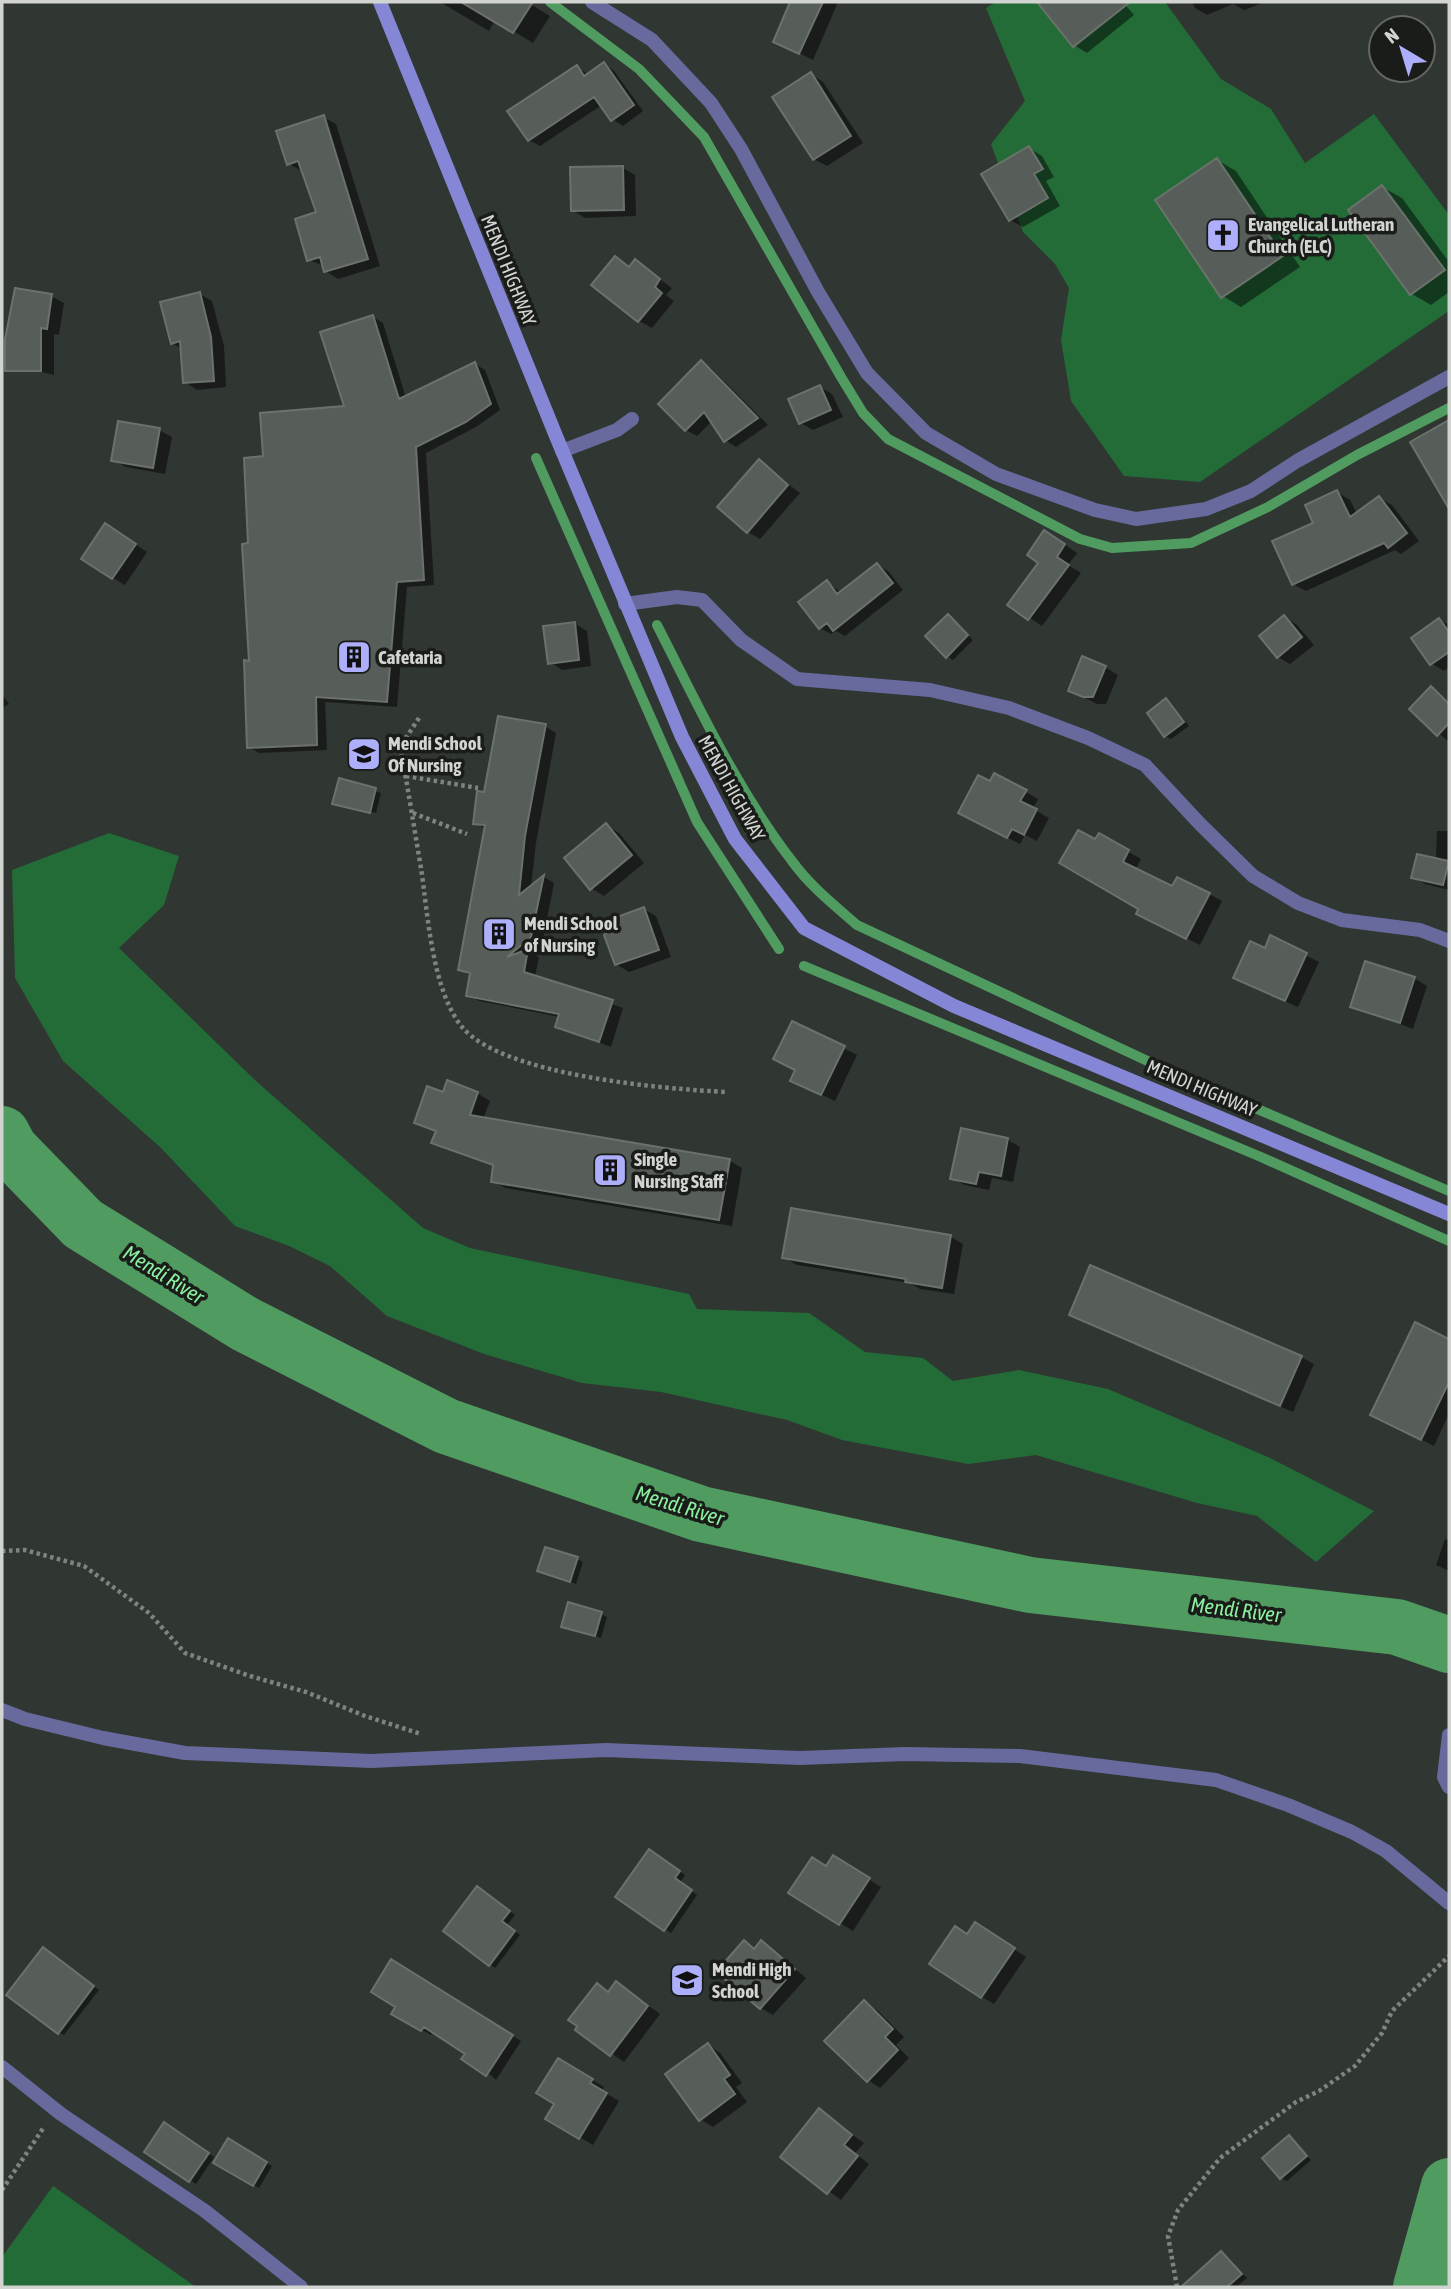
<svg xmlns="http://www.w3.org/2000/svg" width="1451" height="2289" viewBox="0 0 1451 2289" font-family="'Asap Condensed',sans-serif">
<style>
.green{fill:#236c37}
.shadow{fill:#0007}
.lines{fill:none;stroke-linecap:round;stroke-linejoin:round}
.stream{stroke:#4f9b60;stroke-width:10}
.river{stroke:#4f9b60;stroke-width:56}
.building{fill:#575d58;stroke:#6b726c;stroke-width:2}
.path{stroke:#808480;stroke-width:4.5;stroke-dasharray:3.5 3.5;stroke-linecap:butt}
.lane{stroke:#686a9d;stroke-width:14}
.street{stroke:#686a9d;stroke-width:14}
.secondary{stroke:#8686d7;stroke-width:14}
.labels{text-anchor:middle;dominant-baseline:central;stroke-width:7;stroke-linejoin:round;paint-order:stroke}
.poi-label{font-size:19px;font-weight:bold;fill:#d1d4d1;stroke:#1a1c1a;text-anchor:start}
.street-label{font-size:19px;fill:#d1d4d1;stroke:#1a1c1a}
.water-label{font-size:21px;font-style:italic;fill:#8aef9f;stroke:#1a1c1a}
</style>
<rect width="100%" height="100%" fill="#303631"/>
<path class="green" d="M996 2H1165L1221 79 1271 109 1305 163 1374 114 1449 215V311L1200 482 1124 476 1071 401 1061 340 1069 288 1055 264 1023 232 991 144 1025 101 986 8Z
M109 833 179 856 164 905 119 948 256 1081 423 1228 470 1248 689 1294 697 1309 809 1313 865 1352 923 1358 953 1381 1019 1370 1108 1389 1268 1457 1374 1511 1316 1562 1257 1516 1197 1503 1036 1455 968 1464 842 1440 787 1420 661 1392 582 1383 484 1354 387 1316 330 1266 289 1246 235 1226 160 1147 63 1061 15 978 12 870Z
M53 2186 196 2287H2V2257Z"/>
<path class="shadow" d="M440 2H527L550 16 533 43 495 20 489 31Z
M792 2H838L813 60 775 41Z
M1040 2H1123L1134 15 1087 53 1074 45Z
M1192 2H1265L1244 10 1233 4 1207 15 1195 8Z
M604 64 614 71 643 111 623 126 612 119 602 105 540 146 529 140 577 67 589 75Z
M811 74 823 82 863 143 827 166 814 159Z
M323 117 336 124 380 266 338 279 326 271 324 266 309 260 318 213 302 171 289 164Z
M1029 148 1042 156 1054 177 1046 181 1060 206 1023 227 1010 220Z
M1217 160 1236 171 1300 267 1241 307 1223 296Z
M623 168 635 175 636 216 585 218 572 210Z
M1382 187 1402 198 1449 262V292L1431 305 1412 294 1350 211Z
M615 258 631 268 636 262 672 288 666 295 674 301 652 328 639 321Z
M200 294 212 301 224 346 226 387 197 390 185 382 182 349 172 343Z
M51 296 64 303 59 335 54 334V375L20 367Z
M373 317 383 323 406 398 475 364 485 370 500 410 476 427 426 453 434 585 407 587 397 707 325 702 327 750 259 753 249 747 250 545 265 458 346 408Z
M701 362 712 369 768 425 736 447 725 440 712 421 697 436 686 430Z
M820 387 832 394 843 417 813 430 801 423Z
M159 430 172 437 165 474 126 467 113 460Z
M759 462 800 493 760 539 748 532Z
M1337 492 1350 500 1357 514 1379 498 1392 505 1419 541 1401 554 1395 550 1306 591 1293 584 1315 524Z
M118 533 147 552 125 585 113 578Z
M1058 540 1077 553 1068 565 1081 573 1042 626 1009 604Z
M877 565 888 571 903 590 845 636 836 631 831 634 820 628 828 582 841 593Z
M948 616 973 640 953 660 947 656Z
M1285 617 1297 625 1314 645 1290 664 1278 657Z
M1440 620 1449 625V667L1444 671 1431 663Z
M574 623 587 631 591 666 562 670 550 662Z
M1105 667 1118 675 1106 704H1097L1070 690Z
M1431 688 1449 702V742L1411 709Z
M2 694 9 704 2 708Z
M1166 700 1189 726 1171 739 1165 736Z
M545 726 556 733 536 843 531 887 544 877 554 883 542 944 531 953 539 957 535 977 623 1008 611 1047 557 1026 560 1017 479 1001 468 995 471 976 460 970 486 829 475 823 485 793Z
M340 780 381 793 376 813 338 803Z
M1026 792 1038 799 1033 809 1049 818 1037 841 1025 835 1020 844 973 820Z
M606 825 619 833 644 863 604 896 591 888Z
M1437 831H1449V890L1425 884 1413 877 1436 860Z
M1100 836 1141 859 1135 870 1173 889 1209 894 1222 901 1200 945 1151 921Z
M644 909 656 916 671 957 629 972 616 964Z
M1271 938 1319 962 1298 1007 1248 985Z
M1414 978 1427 986 1413 1029 1353 1006Z
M793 1023 857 1055 835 1101 805 1087 797 1070Z
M477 1093 490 1101 483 1119 730 1161 742 1168 732 1226 505 1188 493 1181 495 1167 446 1149 433 1142 437 1132 416 1122Z
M962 1130 1008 1140 1020 1147 1013 1182 992 1178 989 1190 965 1185 952 1178Z
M951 1237 963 1244 954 1294 920 1289 910 1283 797 1265 784 1257Z
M1071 1315 1301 1357 1314 1364 1293 1412Z
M1416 1325 1449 1341V1414L1434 1446 1385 1421Z
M1445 1539 1449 1540V1571L1436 1565Z
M577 1559 583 1562 576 1584 544 1573Z
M601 1614 607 1617 601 1638 563 1626Z
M655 1855 685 1875 680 1883 697 1895 671 1933 618 1897Z
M846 1865 881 1887 853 1931 791 1893 827 1868Z
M483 1891 515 1915 507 1925 520 1935 495 1968 490 1964Z
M988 1932 1026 1957 994 2004 982 1997 968 1936Z
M762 1942 806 1978 773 2015 761 2008 745 1943 756 1949Z
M49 1952 99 1990 64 2035 58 2032Z
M391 1962 521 2041 496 2080 467 2053 433 2031 431 2035 393 2013 397 2006Z
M617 1983 660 2014 624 2062 577 2029 597 1985 609 1992Z
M864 2003 877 2010 904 2037 896 2045 909 2058 880 2088 868 2080Z
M708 2045 720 2053 742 2083 736 2087 747 2102 713 2127 700 2119Z
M558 2060 604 2087 602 2091 619 2101 593 2145 547 2118 556 2103Z
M819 2111 864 2143 855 2153 869 2164 841 2200 783 2157Z
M170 2128 214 2157 196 2184 146 2151Z
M1289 2138 1311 2160 1287 2181 1281 2178Z
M228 2141 272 2166 259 2188 216 2163Z
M1221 2253 1247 2278 1236 2287H1190L1187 2284Z"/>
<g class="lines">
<path class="stream" d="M550 2 639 69 704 137 841 377 863 413 888 439 1080 539 1112 548 1191 543 1268 507 1357 455 1449 408
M536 458 697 822 779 949
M657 625C698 705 737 790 792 861 810 886 834 905 857 925L1171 1072 1449 1191
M804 966 1261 1157 1449 1241"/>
<path class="river" d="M2 1134 10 1149 83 1224 245 1324 446 1426 701 1514 1030 1585 1397 1627 1449 1645
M1421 2287 1449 2186"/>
</g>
<path class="building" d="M461 2H533L513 33Z
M790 2H823L799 54 773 42Z
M1037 2H1130L1073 47Z
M604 62 634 105 611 121 594 97 528 141 507 111 577 65 584 76Z
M811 72 851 136 813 160 772 97Z
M324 115 368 259 324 272 320 257 307 261 295 219 316 212 298 161 287 165 276 131Z
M1029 146 1043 169 1034 174 1048 198 1009 221 981 174Z
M1217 158 1283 256 1221 298 1155 200Z
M623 166 624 210 571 211 570 167Z
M1382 185 1445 270 1410 295 1348 210Z
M615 256 629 267 635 259 660 279 655 287 662 293 638 322 591 285Z
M15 288 52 294 47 329 41 328V371H5V339Z
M200 292 211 337 214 381 183 383 180 341 171 344 160 302Z
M373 315 399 399 475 362 491 404 466 422 416 447 424 580 397 582 387 702 316 697 317 745 247 748 244 660 249 661 242 544 248 543 244 458 263 456 260 413 344 406 320 332Z
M701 360 758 418 724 442 704 412 685 431 658 404Z
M820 385 831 410 799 424 788 399Z
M1449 420V509L1410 442Z
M118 421 160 428 153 468 111 461Z
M759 459 788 485 747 533 717 507Z
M1337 490 1350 517 1379 496 1407 533 1388 548 1384 543 1292 585 1272 541 1313 523 1305 505Z
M105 523 136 544 112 579 81 559Z
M1044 530 1065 544 1057 557 1069 565 1028 620 1007 605 1038 563 1027 555Z
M877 563 893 583 833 631 827 623 819 629 798 602 827 580 837 594Z
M948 614 968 635 946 658 925 636Z
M1284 615 1302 637 1277 658 1259 636Z
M1439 618 1449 632V652L1430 665 1411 638Z
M575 622 579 660 548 664 543 626Z
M1082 656 1106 666 1093 697H1083L1068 691Z
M1431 686 1449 704V723L1437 736 1409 709Z
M1166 698 1184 722 1164 737 1147 713Z
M498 716 546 724 525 836 519 895 544 875 531 937 507 957 528 949 524 972 613 1000 599 1042 555 1027 559 1014 466 996 470 973 458 970 485 825 473 824 477 791 484 792Z
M994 773 1027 790 1020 801 1037 809 1024 835 1012 829 1007 838 958 813 978 775 990 781Z
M339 778 376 788 370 813 332 804Z
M606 823 632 855 590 890 564 858Z
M1078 830 1095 839 1099 833 1129 850 1123 862 1172 886 1177 877 1210 893 1186 939 1136 914 1138 909 1059 863Z
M1417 854 1449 861 1443 885 1411 878Z
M644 907 659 950 615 965 604 935 609 931 606 921Z
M1270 935 1307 953 1285 1001 1233 978 1250 941 1265 948Z
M1365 961 1415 977 1400 1023 1350 1007Z
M792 1021 845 1046 821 1095 790 1081 795 1070 773 1059Z
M447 1080 478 1092 470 1115 730 1159 719 1220 491 1182 493 1165 431 1143 436 1131 414 1123 427 1086 443 1092Z
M961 1128 1008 1138 1001 1176 979 1172 976 1184 950 1179Z
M791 1208 951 1235 942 1288 905 1282 906 1279 782 1258Z
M1090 1265 1302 1356 1280 1406 1069 1315Z
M1415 1322 1449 1339V1382L1421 1440 1370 1415Z
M545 1547 578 1557 570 1582 537 1571Z
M568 1602 602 1612 595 1636 561 1627Z
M649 1849 680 1871 675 1878 692 1890 664 1931 615 1897Z
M833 1855 870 1878 839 1925 788 1893 812 1857 826 1866Z
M477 1886 510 1911 502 1921 515 1931 489 1966 443 1931Z
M975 1922 1015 1948 981 1998 929 1964 955 1926 967 1934Z
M744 1940 754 1949 761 1940 795 1969 760 2009 716 1972Z
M43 1947 94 1986 58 2034 6 1995Z
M391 1959 513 2035 486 2076 461 2059 465 2054 424 2027 421 2031 391 2014 395 2007 371 1992Z
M616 1981 648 2006 610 2056 575 2030 577 2026 568 2020 597 1983 608 1992Z
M864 2000 893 2029 885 2037 898 2050 867 2082 824 2041Z
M708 2043 730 2075 724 2079 735 2094 699 2121 665 2074Z
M558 2058 593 2079 590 2083 607 2093 579 2139 545 2119 554 2104 536 2093Z
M819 2108 852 2135 844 2145 858 2156 827 2194 780 2157Z
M164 2122 209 2153 189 2182 144 2152Z
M1289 2135 1307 2156 1280 2179 1262 2158Z
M228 2138 267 2162 253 2186 213 2163Z
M1221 2251 1242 2274 1227 2287H1181Z"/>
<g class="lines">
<path class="path" d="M419 718 400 747C408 787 414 828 421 868 428 915 432 990 462 1027 503 1076 665 1089 727 1092
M406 776 478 788
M413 813 467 834
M2 1551 25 1550 84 1566 149 1613 185 1653 250 1676 306 1692 365 1716 421 1734
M2 2190 44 2127
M1177 2287 1168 2236 1178 2210 1220 2158 1296 2102 1319 2091 1355 2066 1382 2033 1392 2011 1449 1956"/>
<path class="lane" d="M562 451 617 430 632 419
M2 2067 61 2114 205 2211 301 2287"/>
<path class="street" d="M592 2 652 40 711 103 741 149 818 292 867 373 926 433 996 474 1095 510 1136 519 1206 509 1251 491 1297 461 1449 377
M625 604 677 597 702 600 741 640 797 679 930 690 1009 708 1088 738 1145 765 1200 824 1253 876 1298 903 1342 920 1420 930 1449 941
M2 1710 25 1719 103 1738 185 1753 371 1761 606 1750 800 1758 905 1754 1020 1756 1216 1780 1288 1805 1352 1832 1386 1851 1449 1903
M1449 1735 1444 1777 1449 1787"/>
<path class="secondary" d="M380 2 556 436 682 737 735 839 804 928 954 1006 1449 1214"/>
</g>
<defs>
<g id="church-square" transform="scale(1.75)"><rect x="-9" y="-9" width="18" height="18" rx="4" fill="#adaffb" stroke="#1a1c1a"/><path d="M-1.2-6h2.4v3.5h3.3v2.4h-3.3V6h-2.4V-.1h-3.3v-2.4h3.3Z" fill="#111"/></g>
<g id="building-square" transform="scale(1.75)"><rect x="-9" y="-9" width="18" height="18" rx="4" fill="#adaffb" stroke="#1a1c1a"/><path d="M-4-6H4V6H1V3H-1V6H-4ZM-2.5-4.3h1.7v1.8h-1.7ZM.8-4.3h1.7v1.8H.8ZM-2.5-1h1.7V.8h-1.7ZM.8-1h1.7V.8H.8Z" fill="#111"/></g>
<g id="university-square" transform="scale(1.75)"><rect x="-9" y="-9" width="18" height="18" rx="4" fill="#adaffb" stroke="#1a1c1a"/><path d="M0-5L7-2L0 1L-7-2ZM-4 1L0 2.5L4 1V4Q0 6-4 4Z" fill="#111"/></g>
<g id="school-square" transform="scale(1.75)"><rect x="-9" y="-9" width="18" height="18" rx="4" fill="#adaffb" stroke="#1a1c1a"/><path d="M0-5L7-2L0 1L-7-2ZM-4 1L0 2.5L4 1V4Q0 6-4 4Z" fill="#111"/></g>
</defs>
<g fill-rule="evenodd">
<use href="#church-square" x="1223" y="235"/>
<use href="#building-square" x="354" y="657"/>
<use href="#university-square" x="364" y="754"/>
<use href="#building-square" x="499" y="934"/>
<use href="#building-square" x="610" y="1170"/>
<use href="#school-square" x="687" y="1980"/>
</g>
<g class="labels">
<g class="poi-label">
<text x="1248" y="224">Evangelical Lutheran<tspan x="1248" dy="22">Church (ELC)</tspan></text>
<text x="378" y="657">Cafetaria</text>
<text x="388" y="743">Mendi School<tspan x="388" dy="22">Of Nursing</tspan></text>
<text x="524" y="923">Mendi School<tspan x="524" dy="22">of Nursing</tspan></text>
<text x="634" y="1159">Single<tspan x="634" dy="22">Nursing Staff</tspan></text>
<text x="712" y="1969">Mendi High<tspan x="712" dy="22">School</tspan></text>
</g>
<g class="street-label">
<text transform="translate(509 270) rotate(68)">MENDI HIGHWAY</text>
<text transform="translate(732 788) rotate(61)">MENDI HIGHWAY</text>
<text transform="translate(1202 1088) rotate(23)">MENDI HIGHWAY</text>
</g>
<g class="water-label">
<text transform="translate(164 1274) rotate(32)">Mendi River</text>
<text transform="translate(680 1505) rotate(17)">Mendi River</text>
<text transform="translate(1236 1609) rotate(7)">Mendi River</text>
</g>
</g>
<rect width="1451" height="2289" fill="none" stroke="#d1d4d1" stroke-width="7"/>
<g transform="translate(1402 49) rotate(322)"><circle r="33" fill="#1a1c1a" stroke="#636663" stroke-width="2"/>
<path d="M0-5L12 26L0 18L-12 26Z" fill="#adaffb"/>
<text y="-10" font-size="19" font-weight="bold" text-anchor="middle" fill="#d1d4d1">N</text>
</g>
</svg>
